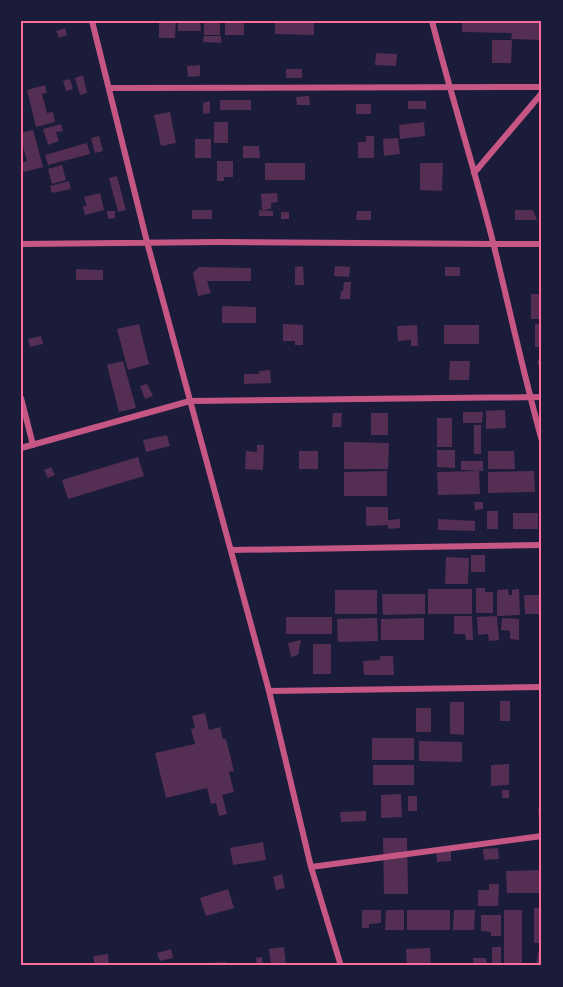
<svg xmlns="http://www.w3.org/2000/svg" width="563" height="987" viewBox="0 0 563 987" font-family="Mulish,sans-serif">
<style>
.building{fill:#542f53}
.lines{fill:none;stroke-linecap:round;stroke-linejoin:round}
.minor{stroke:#c65784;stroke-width:6}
.neatline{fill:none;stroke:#ff6b9d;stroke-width:2}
</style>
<rect width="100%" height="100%" fill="#1b1b3a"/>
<path class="building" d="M159 21H176L175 38H159Z
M178 21H200L201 31H178Z
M204 21H220V35H204Z
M225 21H244V35H225Z
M275 21H314V35L275 34Z
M462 21H542V40L511 39 512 33 462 32Z
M65 28 67 35 59 38 56 31Z
M204 36H221V43L203 42Z
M492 40H512L511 63H492Z
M376 53 397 54 396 66 375 65Z
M200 65V76L188 77 187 66Z
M286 69H302V78H286Z
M83 75 87 93 80 95 75 78Z
M70 79 73 89 66 91 63 81Z
M45 85 47 93 42 94 47 113 53 112 55 122 36 127 27 90Z
M309 96 310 105H297L296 97Z
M220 100H251V110H220Z
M210 101V113L203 114V103Z
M408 101H426V109H408Z
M356 104H371V114H356Z
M170 112 176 143 161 146 154 115Z
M214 122H228V143H214Z
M424 122 425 136 400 139 399 125Z
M61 124 63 131 56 132 59 141 48 145 43 129Z
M33 130 43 167 24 172 21 163 27 161 21 139V133Z
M99 136 103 151 95 153 91 138Z
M366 136H374V158H358V142H366Z
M398 138 400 154 384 156 383 139Z
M195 139H211V158H195Z
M87 143 90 154 48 165 45 155Z
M243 146H259L260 158H243Z
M217 161H233V177H224V181H217Z
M265 163H305V180H265Z
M420 163H443L442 191 420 190Z
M62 165 66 180 52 184 48 169Z
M117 176 126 210 118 212 109 178Z
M69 181 71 189 52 193 50 186Z
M100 193 104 210 85 215 83 206H87L84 197Z
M277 193 278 202 271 203V209L262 210 261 194Z
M192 210H212V219H192Z
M259 210 273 211V216H259Z
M515 210H533L537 220H515Z
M107 211H115V218L108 219Z
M357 211H371V220H356Z
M281 212H289V219H281Z
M303 266 304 285H295V267Z
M335 266 350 267 349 277 334 276Z
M199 267 251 268V281H207L211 293 198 296 193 273Z
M445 267H460V276H445Z
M76 269 103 270V280H76Z
M344 282H351L350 299H340L341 291H343Z
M531 294H542V319H531Z
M222 306 256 307V323H222Z
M139 324 149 364 128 370 117 329Z
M283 324 303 325V345H295V341H283Z
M535 324H542V347H535Z
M417 325 418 346H411V340L398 341 397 326Z
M444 325H479V344H444Z
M41 336 43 344 30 347 28 339Z
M542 360V375L537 361Z
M123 361 136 408 119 412 107 365Z
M450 361H470L469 380H449Z
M270 370 271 383 244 384V374H259V371Z
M147 384 153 396 145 399 140 386Z
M505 410 506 428 486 429V411Z
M463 412H483L482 423H463Z
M333 413H342L341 427H332Z
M371 413H388V435H371Z
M437 418H452V447H437Z
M474 425H481V454H474Z
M167 435 170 446 146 452 143 440Z
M344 442 389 443 388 469H344Z
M257 445H264L263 470 245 469 246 451 257 452Z
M437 450H455V468L437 467Z
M299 451H318V469H299Z
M488 451H514L515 469H488Z
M138 457 144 476 68 499 62 480Z
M461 461H483V471L461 470Z
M51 467 55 475 48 478 44 470Z
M387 471V496H344V472Z
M479 471 480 494 438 495 437 472Z
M534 471 535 492 488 493V472Z
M474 502H483V509L475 510Z
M366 507H388V520L400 519V528L388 529V525L366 526Z
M487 511H498V529H487Z
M513 513H538V529H513Z
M438 519 475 521V531L438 530Z
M471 555H485V572H471Z
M446 557 469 558 468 584H445Z
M476 588H485V592H493V613H476Z
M428 589H472V614H428Z
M508 589 509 595H512V590L519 589 520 615 497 616V590Z
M335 590H377V614H335Z
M382 594H425V614L383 615Z
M524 595H542V614H525Z
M454 616H472L473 640H466L465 634H454Z
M497 616 499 640 489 641 488 634 478 635 477 617Z
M286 617H332V634H286Z
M377 618 378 641 338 642 337 619Z
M424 618V640H381V619Z
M502 618 519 619V640L510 639V631L501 630Z
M301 640 298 655 291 657 288 643Z
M313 644H331V674H313Z
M380 656H393L394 675H364L363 661 380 660Z
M500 701H510V721H500Z
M450 702H464V735L450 734Z
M416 708H431V732H416Z
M205 713 209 730 220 727 223 739H226L234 771 229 772 234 792 222 795 227 814 219 816 216 803 211 804 207 788 166 798 155 753 195 744 191 729 195 728 192 716Z
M372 738H414V760H372Z
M419 741 462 742V762L419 761Z
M509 764V785L491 786V765Z
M373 765H414V785H373Z
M502 790H509V798H502Z
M401 794 402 817 381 818V795Z
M408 796H417V811H408Z
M542 807V819H539L538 808Z
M366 811V821L341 822 340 812Z
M383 838H407L408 894H384Z
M263 842 266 860 233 865 230 848Z
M451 848V861L437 862 436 849Z
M498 848 499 859 484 860 483 849Z
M542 870V893H507L506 871Z
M282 874 285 888 276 890 273 877Z
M489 884H499L498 906H478V890H489Z
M228 889 234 908 206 916 200 898Z
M534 908H542V943H534Z
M362 910H381V923L369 924V928H362Z
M386 910H404V930H385Z
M407 910H450V930H407Z
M454 910H475L474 930H453Z
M504 910H522V963H504Z
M481 915H501V936H491V932L481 931Z
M284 947 286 966H271L269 949Z
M492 947H501V966H492Z
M430 948 431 966H407L406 949Z
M171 949 173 958 160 961 157 953Z
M538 952 542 953V965H536Z
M108 954 109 966H95L93 956Z
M262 957 263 966H257L256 958Z
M473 958H486L487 966H474Z
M226 962V966H208L207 963Z"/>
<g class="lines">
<path class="minor" d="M92 21 147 242 269 691 311 867 341 966
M432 21C451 96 475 170 494 246 510 311 524 376 542 441
M109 88 542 87
M474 173 542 93
M21 244 218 242 494 244H542
M21 398 33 445
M21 448 190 401 542 397
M231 550 542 545
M269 691 542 687
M311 867 542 836"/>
</g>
<rect width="563" height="987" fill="none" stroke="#1b1b3a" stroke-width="45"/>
<rect x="22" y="22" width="518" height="942" class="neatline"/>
</svg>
